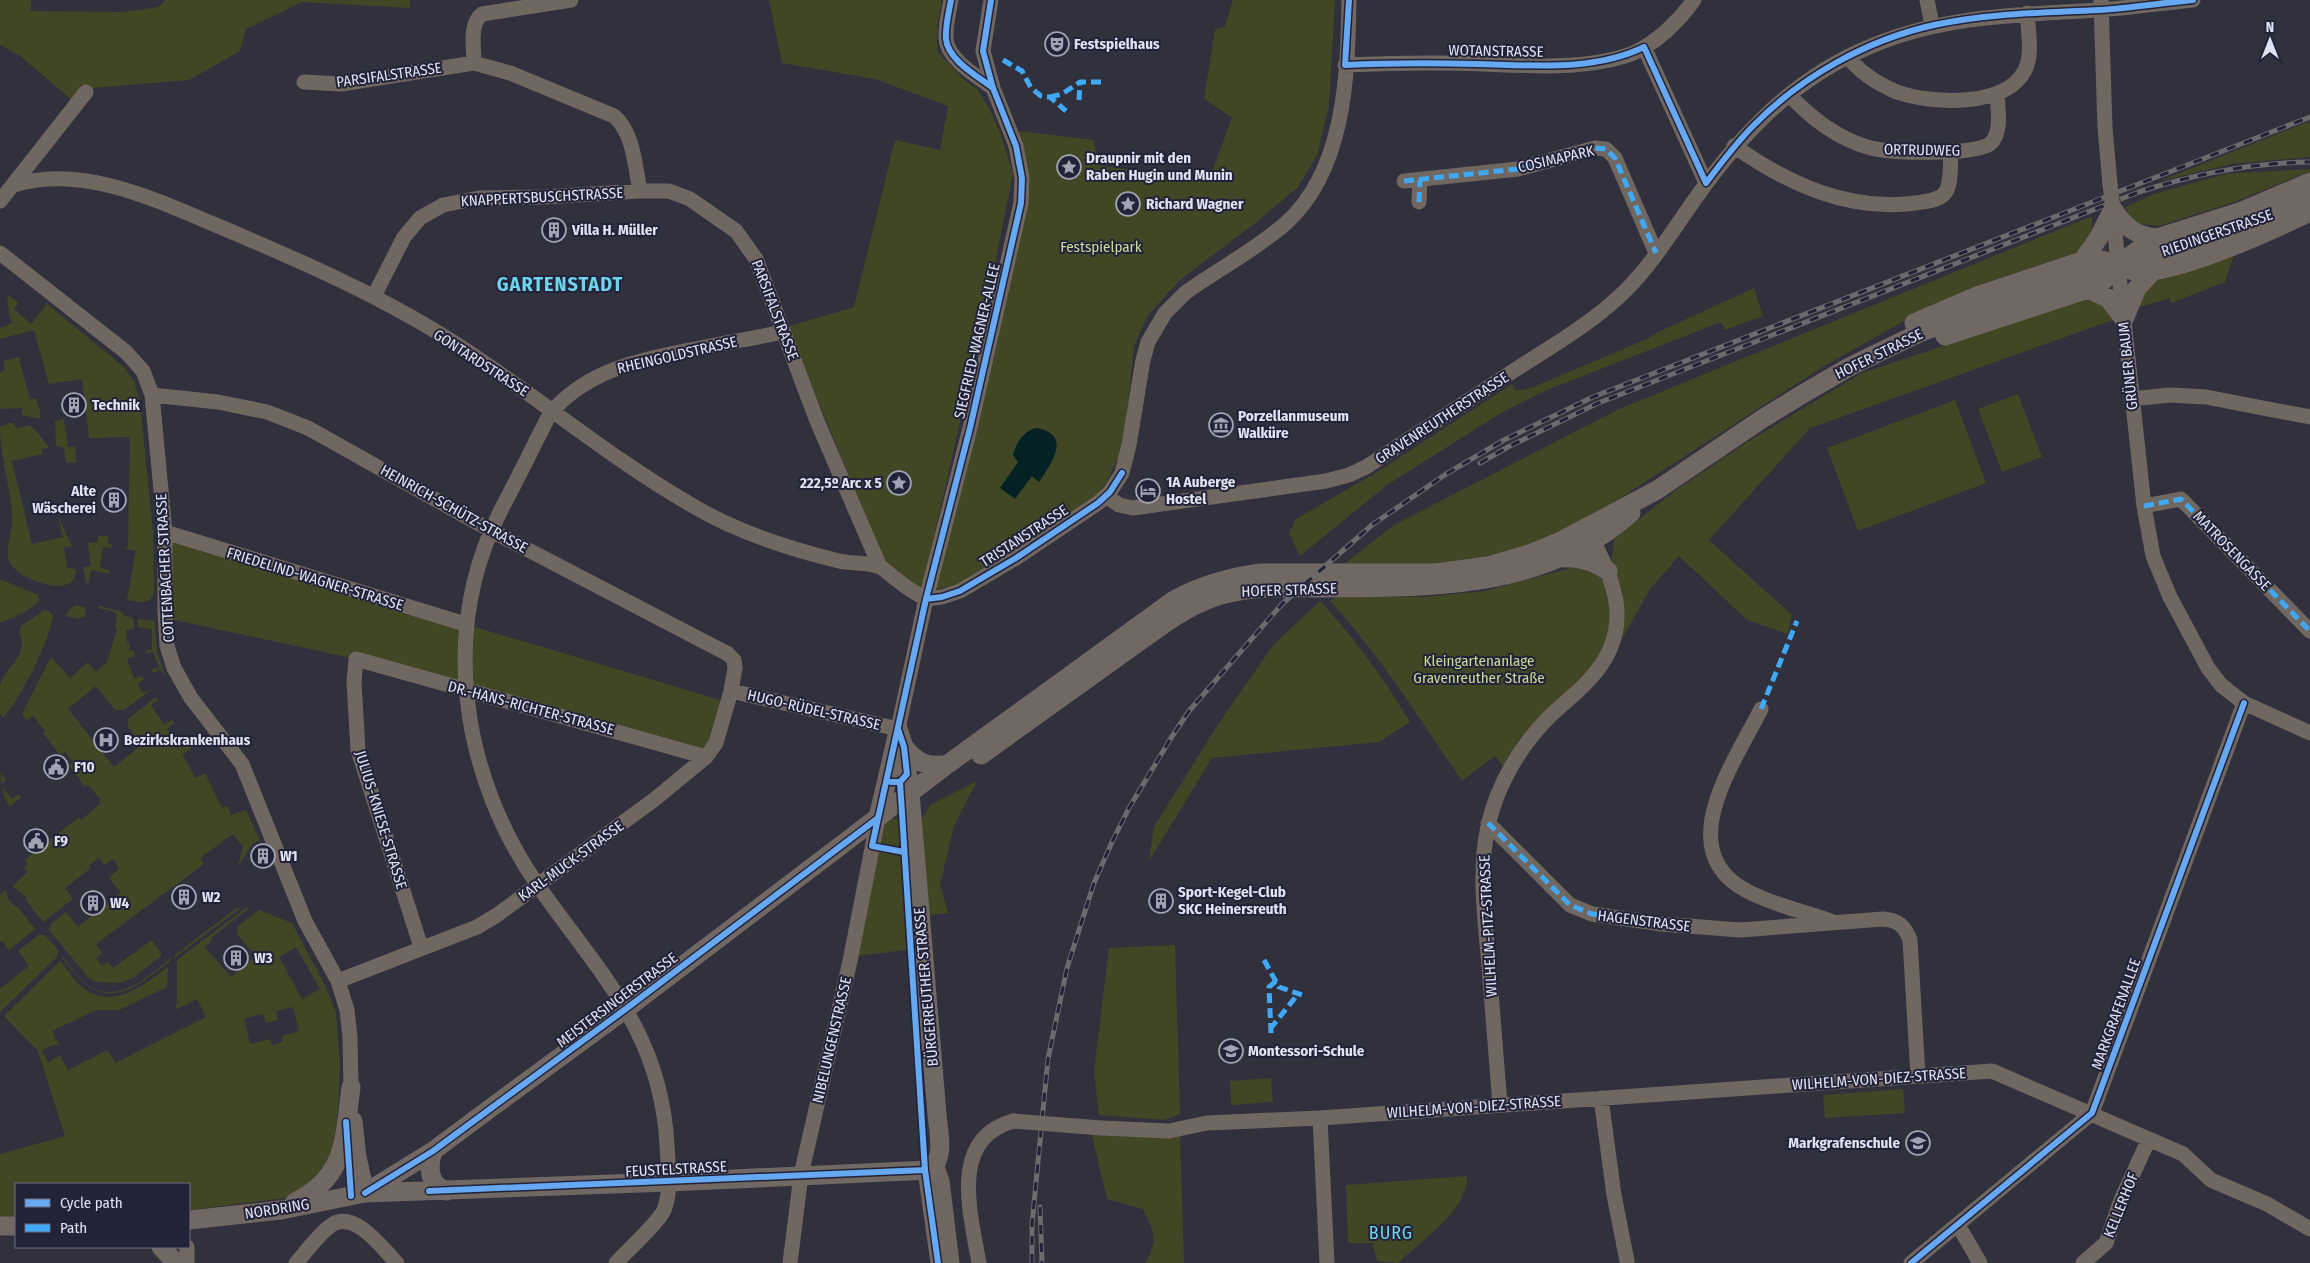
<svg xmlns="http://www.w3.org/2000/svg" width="2310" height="1263" viewBox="0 0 2310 1263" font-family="'Fira Sans Condensed',sans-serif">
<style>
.green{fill:#414724;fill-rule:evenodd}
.water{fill:#042226}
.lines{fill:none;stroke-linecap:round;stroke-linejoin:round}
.minor{stroke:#706761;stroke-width:15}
.major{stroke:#716864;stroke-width:19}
.rail-casing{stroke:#6d6a6d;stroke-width:5}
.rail{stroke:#222239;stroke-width:3;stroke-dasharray:9;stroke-linecap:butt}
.minor-bridge{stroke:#706761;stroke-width:15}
.major-bridge{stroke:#716864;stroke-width:19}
.quiet{stroke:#3fa9f5;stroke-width:5;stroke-dasharray:10 5;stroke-linecap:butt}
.cycleway-casing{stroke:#222239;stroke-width:9}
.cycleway{stroke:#66a8f1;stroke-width:6}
.labels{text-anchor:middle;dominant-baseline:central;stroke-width:4;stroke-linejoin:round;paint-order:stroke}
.poi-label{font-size:15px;font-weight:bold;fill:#e1e2f2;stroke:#222239;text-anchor:start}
.street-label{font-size:15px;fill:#e1e2f2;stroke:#222239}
.park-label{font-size:15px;fill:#cfdc95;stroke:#222239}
.quarter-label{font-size:18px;letter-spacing:1px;fill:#6ed3eb;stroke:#222239}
.district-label{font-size:20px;font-weight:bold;letter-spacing:1px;fill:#6ed3eb;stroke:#222239}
</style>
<rect width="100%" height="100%" fill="#31313e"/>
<path class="green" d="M0 0H31V11L122 12 159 7 165 0H410V8L302 2 246 29 240 51 189 80 81 89 72 100 20 56 0 45Z
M769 0H942L937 26V51L963 79 977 89 989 108 1002 138 1013 174 986 308 922 590 889 571 787 327 854 307 895 140 940 150 948 106 875 79 782 63Z
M1233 0H1335L1329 104 1318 153 1298 187 1258 221 1181 279 1148 315 1134 346 1124 446 1106 483 1092 501 959 585 935 589 1025 164 1019 131 1094 140 1097 165 1182 177 1212 171 1232 118 1204 98 1215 30 1225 26Z
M2310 121V157L2231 164 2157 182Z
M2310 169V171L2237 201 2159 226 2136 223 2130 218 2125 207 2154 194 2225 174Z
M2092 216C2093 234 2089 243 2074 254L1985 283 1904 321 1824 366 1611 504 1561 531 1502 555 1431 566 1343 565 1394 525 1619 409Z
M2234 255 2225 282 2171 303 2170 298 2139 307 2140 294 2155 276Z
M1754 288 1763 316 1725 330 1721 322 1547 390 1501 413 1387 485 1300 556 1289 533 1296 519 1377 472 1512 384 1516 391 1531 388 1647 339 1654 334Z
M7 294 18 303 14 309 31 324 47 304 124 367 134 381 140 402 153 532 154 594 150 600 141 602 127 600 136 551 125 548 128 546 130 437 89 438 82 379 49 384 34 330 0 339V328L12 323 9 314Z
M2089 297 2098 298 2113 320 1810 428 1709 540 1792 615 1788 634 1747 620 1679 556 1650 589 1622 639V590L1611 565 1614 539 1676 490 1752 439 1862 373Z
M19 357 30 400 36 398 40 411V419L22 415V408L0 409V373L5 369 3 361Z
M2018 394 2042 457 2002 472 1978 409Z
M1955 400 1986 483 1858 531 1827 448Z
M64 419 68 447 75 446 76 462 66 463 64 448 56 446 55 421Z
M9 423H13L17 428 30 425 43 439 49 448 42 449V454L12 461 32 544 63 537 58 516 72 546 64 548 67 568 76 569C77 602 18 579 10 563 4 551 12 534 12 522 12 490 0 459 0 427Z
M165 532 465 624 727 702 706 757 356 659 165 618Z
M98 536H108V543L113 545 112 548 103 547 100 568 109 570V574L91 570 89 583H86L83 567 91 566 88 543 98 542Z
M1575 567 1595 569 1605 584 1609 601 1610 622 1607 638 1593 667 1521 737 1503 766 1495 756 1462 781C1420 720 1381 656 1330 601L1338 596 1425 597 1485 591Z
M0 579 38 595 39 602 23 613 0 623Z
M1320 601C1355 639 1384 678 1410 722L1379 742 1212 758 1149 861 1154 827 1219 723 1274 644Z
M77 605 86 608 85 616 79 619 65 616 72 607Z
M99 606 121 611 124 616 131 617 134 620V629L126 630 127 642H129L130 651H134L135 656 127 659 134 679 142 676 144 679 138 684 143 693 151 690 124 710H115L96 686 68 709 114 767 140 746 128 726V719L156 697 158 700 151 705 164 725 172 720 174 723 167 729 182 748 191 743V749L182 754 196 778 205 773 222 808 227 806 231 815 246 810 260 840 253 843 238 866 243 847 233 834 200 858 204 864 96 944 102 953 96 958 102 966 108 962 113 968 152 940 161 953V956L133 978 119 983 96 982 88 977 49 930 51 924 66 912 78 927 121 893 109 878 119 868 113 859 104 865 99 858 89 866 91 868 65 888 73 899 43 922 25 899 26 897 12 886 28 872 24 867 28 864 25 860 79 817 81 820 100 804V799L88 785 85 787 69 766 73 762 65 752 60 755 43 733 45 731 33 716 26 721 22 714 51 657 70 678 88 662 96 672 107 662 117 629 115 628 117 615 113 611 98 608Z
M44 610 49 611 53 617C48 644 21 698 3 718L0 714C0 705 0 695 0 686 4 668 31 653 19 633L21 626Z
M138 619 154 621 157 652 166 678 160 669 153 673 152 670 159 667 153 652 146 654V650H152V629L138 627Z
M1 773 6 780 1 785 12 799 19 794 21 797 10 807C3 797 0 784 1 773Z
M977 781 954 826 940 885 948 913 924 915 917 828 930 805Z
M881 818 899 819 906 950 856 956Z
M6 890 8 899 15 907 17 906 35 929 9 950 2 941 0 942V895Z
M242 907 174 958 175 955 235 909Z
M247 907H250L211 938 212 940 205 947 231 977 256 956 237 934 238 926 259 910 292 923 326 987 336 1013 340 1065 336 1140 325 1167 294 1197 189 1210V1184H16V1219L0 1220V1154L65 1136 38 1051 4 1016 60 961C68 970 76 984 86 990 116 1009 145 984 168 967L167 987 119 1010H96L52 1031 59 1045H53L42 1050 48 1063 60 1055 68 1070 108 1050 115 1063 206 1017 197 999 175 1010 177 1001V960ZM296 947 320 989 302 999 279 957ZM293 1007 299 1031 282 1036 283 1042 272 1045 270 1039 250 1044 244 1019 263 1014 266 1023 278 1020 276 1011Z
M38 935H45L58 950 57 957 0 1012V989L29 966 18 951Z
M1175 945 1180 1114 1164 1120 1099 1115 1094 1071 1109 948Z
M61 954C69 964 79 979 89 986 119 1005 150 975 171 958V960C142 983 110 1013 77 976 72 969 63 962 61 954Z
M1271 1078 1273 1102 1231 1105 1230 1081Z
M1903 1089 1905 1113 1825 1118 1823 1095Z
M1180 1131 1184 1263H1145C1159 1239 1154 1233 1143 1209L1107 1199 1092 1135C1121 1137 1151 1138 1180 1131Z
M1467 1176C1469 1209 1420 1242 1398 1263L1377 1261 1373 1243H1348L1346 1185Z"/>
<path class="water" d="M1037 428C1073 435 1051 464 1039 482L1032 476 1015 499 1000 488 1018 462 1013 455C1016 443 1024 430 1037 428Z"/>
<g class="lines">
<path class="minor" d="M951 0C949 12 945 26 946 39 948 60 977 76 993 88
M1927 0 1932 25
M2101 1 2105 128 2110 184
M1644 47 1706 183
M1848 57C1861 74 1878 84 1897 92 1931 104 2006 108 2025 70 2033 55 2028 30 2027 13
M474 63C474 48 469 24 482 14L571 0
M1345 65C1391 63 1437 62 1483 64 1530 66 1586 70 1631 54 1656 44 1679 21 1694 0
M304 82 341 84 474 63 510 73 614 116C634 133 635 167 640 191
M1789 95C1807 113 1825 129 1849 140 1860 145 1871 149 1882 150 1901 153 1979 155 1991 143 2002 132 1998 109 1997 95
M1734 146C1788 184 1849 212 1916 203 1925 201 1939 201 1945 193 1952 184 1950 162 1951 151
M1404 181 1518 169 1595 148 1606 149 1615 158 1656 253
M14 185C80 165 150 197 211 223 299 260 387 298 467 351 544 402 616 462 695 507 739 533 790 549 839 561 852 564 868 562 880 567 885 569 891 576 896 579 905 587 915 593 926 599
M0 201 86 92
M1419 202 1420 180
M2113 209 2118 265
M0 253 126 352 143 371 152 395 165 532V611L167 646 174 668 191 698 242 764 305 921 338 981 347 1010 350 1037 351 1087
M2119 275 2144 506 2153 556 2170 597 2208 668 2221 685 2244 703 2310 733
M374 296 404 237 420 218 443 205 479 198 544 197 640 191H669L690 199 736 231 756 259 817 421 880 567
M152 395 218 402 267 412 308 428 490 530 728 654 734 660 735 668 731 691 716 743 706 757 655 799 497 915 477 927 338 981
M2131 399 2170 395 2206 397 2310 417
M1106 496 1119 505 1133 508 1326 481 1349 475 1366 467C1418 433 1469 400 1521 366 1557 343 1595 321 1626 290 1653 263 1673 230 1695 199 1741 134 1794 78 1869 47 1943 15 2020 15 2099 10 2130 8 2161 3 2193 0
M2144 506 2181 499 2310 631
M165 532 465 624
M926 599 942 597 960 591 1016 558 1098 503 1110 492 1122 473 1129 445 1143 360 1148 342 1165 313 1185 293C1217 270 1255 250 1285 224 1345 171 1348 75 1349 0
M731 691 898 729 926 599 970 428 1021 203 1022 178 1016 146 993 88 983 51 991 0
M1761 709C1735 762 1670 850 1747 891 1773 905 1803 911 1831 921
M1488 823 1570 905 1592 914 1662 924 1740 930 1883 919C1898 920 1905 926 1910 940L1918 1076
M421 947 358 750 354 682 356 659 706 757
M1601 1098 1614 1195 1627 1261
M1500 1105C1496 1055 1492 1004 1488 954 1484 912 1479 868 1488 826 1497 785 1520 746 1550 716 1563 704 1577 693 1589 680 1635 631 1617 583 1588 532
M1320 1118 1327 1263
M1101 1128 1169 1131 1207 1123 1320 1118 1992 1071 2183 1154 2211 1180 2267 1204 2310 1229
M936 1164 942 1181 952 1263
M925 1170 938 1263
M1958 1225 1980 1263
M187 1247V1263
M296 1263C307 1251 319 1233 333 1224 356 1211 383 1249 397 1263
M616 1263C626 1252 659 1222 664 1210 672 1190 668 1166 667 1145 661 1032 600 974 539 887 462 777 438 631 502 508 514 485 526 462 537 439 543 429 547 416 555 408 593 368 644 359 695 349 725 343 754 338 783 332
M790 1263 801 1175 850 961 878 818
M979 1263C971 1215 948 1139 1013 1121
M1911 1263 2092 1113 2244 703
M2083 1263 2106 1243 2121 1200 2149 1139"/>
<path class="major" d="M2113 209C2124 227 2136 236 2157 238
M2082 261 2098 239 2113 209
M2134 271C2169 278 2275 229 2310 212
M2088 289 2108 298 2124 319
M2124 319 2137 288 2152 272
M1914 323 1977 296 2082 261 2102 260 2118 265 2142 247 2157 238 2242 211 2310 182
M1945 336 2088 289 2100 284 2108 276
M1559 558C1578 557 1592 560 1608 571
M904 747C917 763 928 768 948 764
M981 755C1027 722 1073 689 1119 656 1150 635 1179 609 1215 597 1249 585 1288 588 1324 588 1432 587 1545 590 1631 513
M878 818 898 732
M353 1121 357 1157 365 1193
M433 1151C428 1166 428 1186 447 1191
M365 1193 433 1151 488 1110 627 1008 948 764 1174 600C1202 585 1229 577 1261 573H1436L1488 566 1529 554 1561 541 1657 490 1762 419 1806 392 1851 366 1917 334 1981 308 2046 286 2213 237 2310 197
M295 1202C347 1177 344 1138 351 1087
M189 1220 281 1210 365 1193 669 1182 930 1170C946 1158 938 1131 937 1114L910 793 904 747 898 729
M0 1226H16
M161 1247 176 1263"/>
<g class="rail-casing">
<path id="rail" d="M1480 463 1508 447 1596 404 2139 192C2195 174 2251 163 2310 162
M1040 1207 1042 1263
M1032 1263V1224L1048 1059 1067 968 1094 883 1112 842 1129 808 1171 738 1189 711 1282 604 1372 525 1446 474 1504 440 1593 397 2310 117"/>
</g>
<use href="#rail" class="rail"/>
<path class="minor-bridge" d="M2110 184 2113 209
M1013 1121 1101 1128"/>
<path class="major-bridge" d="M2108 276 2118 265 2134 271"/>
<path class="quiet" d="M1003 60 1022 71 1031 88 1041 96 1050 97 1066 111
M1050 97 1062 94 1080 82H1102
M1079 100 1080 82
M1404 181 1518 169 1595 148 1606 149 1615 158 1656 253
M1419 202 1420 180
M2144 506 2181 499 2310 631
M1761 709 1797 621
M1488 823 1570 905 1592 914 1662 924
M1264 960 1279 987 1302 995
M1270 1029 1298 994
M1271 1033 1269 987 1276 981"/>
<g class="cycleway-casing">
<path id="cycleway" d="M951 0C949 12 945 26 946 39 948 60 977 76 993 88
M1349 0 1345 65C1389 63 1432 63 1475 64 1530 65 1593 72 1644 47L1706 183C1721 163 1736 143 1754 125 1802 76 1867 40 1934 25 1988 13 2044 13 2099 10 2130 8 2162 3 2193 0
M926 599 942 597 960 591 1016 558 1098 503 1110 492 1122 473
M891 782H900L907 774 904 747 898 729
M900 782 925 1170 938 1263
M904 852 872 846 926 599 970 428 1021 203 1022 178 1016 146 993 88 983 51 991 0
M346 1122 351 1196
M429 1191 925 1170
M365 1193 433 1151 627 1008 878 818
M1911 1263 2092 1113 2244 703"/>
</g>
<use href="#cycleway" class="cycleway"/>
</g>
<defs>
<g id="theatre-ring" transform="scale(1.25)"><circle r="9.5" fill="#222239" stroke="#a3a4b3" stroke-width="1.5"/><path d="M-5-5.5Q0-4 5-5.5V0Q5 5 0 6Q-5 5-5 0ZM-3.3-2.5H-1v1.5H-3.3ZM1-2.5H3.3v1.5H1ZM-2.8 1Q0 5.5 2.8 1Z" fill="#a3a4b3"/></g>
<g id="sight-ring" transform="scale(1.25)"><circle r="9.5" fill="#222239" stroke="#a3a4b3" stroke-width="1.5"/><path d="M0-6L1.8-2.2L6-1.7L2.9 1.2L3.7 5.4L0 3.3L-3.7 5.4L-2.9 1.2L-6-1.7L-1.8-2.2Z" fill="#a3a4b3"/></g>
<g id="building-ring" transform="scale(1.25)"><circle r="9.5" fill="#222239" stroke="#a3a4b3" stroke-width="1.5"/><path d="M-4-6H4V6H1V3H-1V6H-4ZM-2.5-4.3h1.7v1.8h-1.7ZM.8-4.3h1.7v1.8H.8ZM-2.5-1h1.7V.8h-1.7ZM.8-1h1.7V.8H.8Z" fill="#a3a4b3"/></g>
<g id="museum-ring" transform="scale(1.25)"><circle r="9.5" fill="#222239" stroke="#a3a4b3" stroke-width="1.5"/><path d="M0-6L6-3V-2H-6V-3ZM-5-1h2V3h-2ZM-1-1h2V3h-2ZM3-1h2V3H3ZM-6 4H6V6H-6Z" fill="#a3a4b3"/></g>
<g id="hotel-ring" transform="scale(1.25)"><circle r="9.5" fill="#222239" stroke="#a3a4b3" stroke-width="1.5"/><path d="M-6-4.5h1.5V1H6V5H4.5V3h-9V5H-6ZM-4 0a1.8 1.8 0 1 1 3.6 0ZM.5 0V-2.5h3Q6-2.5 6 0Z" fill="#a3a4b3"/></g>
<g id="hospital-ring" transform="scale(1.25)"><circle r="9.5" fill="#222239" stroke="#a3a4b3" stroke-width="1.5"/><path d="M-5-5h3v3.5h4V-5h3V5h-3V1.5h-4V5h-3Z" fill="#a3a4b3"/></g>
<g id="civic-ring" transform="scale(1.25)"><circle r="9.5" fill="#222239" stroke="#a3a4b3" stroke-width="1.5"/><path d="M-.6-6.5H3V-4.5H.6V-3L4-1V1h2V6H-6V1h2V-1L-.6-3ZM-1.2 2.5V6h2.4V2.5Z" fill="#a3a4b3"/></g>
<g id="school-ring" transform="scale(1.25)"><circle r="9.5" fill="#222239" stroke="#a3a4b3" stroke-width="1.5"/><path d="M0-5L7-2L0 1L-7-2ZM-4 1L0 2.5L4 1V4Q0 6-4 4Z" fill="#a3a4b3"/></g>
</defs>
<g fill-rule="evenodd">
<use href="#theatre-ring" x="1057" y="44"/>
<use href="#sight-ring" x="1069" y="167"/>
<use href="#sight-ring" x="1128" y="204"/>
<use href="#building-ring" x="554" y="230"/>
<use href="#building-ring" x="74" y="405"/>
<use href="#museum-ring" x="1221" y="425"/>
<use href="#sight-ring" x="899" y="483"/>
<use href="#hotel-ring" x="1148" y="491"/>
<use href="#building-ring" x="114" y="500"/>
<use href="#hospital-ring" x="106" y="740"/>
<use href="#civic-ring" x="56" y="767"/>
<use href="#civic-ring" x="36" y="841"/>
<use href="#building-ring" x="263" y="856"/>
<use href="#building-ring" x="184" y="897"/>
<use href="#building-ring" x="1161" y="901"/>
<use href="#building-ring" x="93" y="903"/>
<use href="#building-ring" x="236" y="958"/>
<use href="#school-ring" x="1231" y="1051"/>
<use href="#school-ring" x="1918" y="1143"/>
</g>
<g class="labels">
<g class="poi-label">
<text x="1074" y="44">Festspielhaus</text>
<text x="1086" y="158">Draupnir mit den<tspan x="1086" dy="17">Raben Hugin und Munin</tspan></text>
<text x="1146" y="204">Richard Wagner</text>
<text x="572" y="230">Villa H. Müller</text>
<text x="92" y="405">Technik</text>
<text x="1238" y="416">Porzellanmuseum<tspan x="1238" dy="17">Walküre</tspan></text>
<text x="1166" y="482">1A Auberge<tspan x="1166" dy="17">Hostel</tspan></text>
<text x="882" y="483" text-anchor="end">222,5º Arc x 5</text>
<text x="96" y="491" text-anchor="end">Alte<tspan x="96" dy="17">Wäscherei</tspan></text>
<text x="124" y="740">Bezirkskrankenhaus</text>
<text x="74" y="767">F10</text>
<text x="54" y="841">F9</text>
<text x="280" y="856">W1</text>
<text x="1178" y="892">Sport-Kegel-Club<tspan x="1178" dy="17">SKC Heinersreuth</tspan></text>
<text x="202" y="897">W2</text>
<text x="110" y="903">W4</text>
<text x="254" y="958">W3</text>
<text x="1248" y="1051">Montessori-Schule</text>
<text x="1900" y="1143" text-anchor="end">Markgrafenschule</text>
</g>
<g class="street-label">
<text transform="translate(1496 51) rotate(1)">WOTANSTRASSE</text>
<text transform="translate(389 75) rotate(-8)">PARSIFALSTRASSE</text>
<text transform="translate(1922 150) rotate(1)">ORTRUDWEG</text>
<text transform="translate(1556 159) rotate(-13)">COSIMAPARK</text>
<text transform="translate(542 197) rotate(-3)">KNAPPERTSBUSCHSTRASSE</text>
<text transform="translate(2217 233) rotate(-19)">RIEDINGERSTRASSE</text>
<text transform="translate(775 310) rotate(69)">PARSIFALSTRASSE</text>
<text transform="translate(977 341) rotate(-77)">SIEGFRIED-WAGNER-ALLEE</text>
<text transform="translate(1879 354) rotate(-26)">HOFER STRASSE</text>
<text transform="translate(677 355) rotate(-13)">RHEINGOLDSTRASSE</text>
<text transform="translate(481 363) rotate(33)">GONTARDSTRASSE</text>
<text transform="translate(2128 366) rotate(-96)">GRÜNER BAUM</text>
<text transform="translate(1442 418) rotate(-33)">GRAVENREUTHERSTRASSE</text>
<text transform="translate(454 509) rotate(29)">HEINRICH-SCHÜTZ-STRASSE</text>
<text transform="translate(1024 536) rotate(-33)">TRISTANSTRASSE</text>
<text transform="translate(2232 551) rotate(46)">MATROSENGASSE</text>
<text transform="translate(165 568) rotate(-93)">COTTENBACHER STRASSE</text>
<text transform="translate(315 579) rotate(17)">FRIEDELIND-WAGNER-STRASSE</text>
<text transform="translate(1289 590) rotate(-2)">HOFER STRASSE</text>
<text transform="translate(531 708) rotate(15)">DR.-HANS-RICHTER-STRASSE</text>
<text transform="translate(814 710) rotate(13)">HUGO-RÜDEL-STRASSE</text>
<text transform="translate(381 820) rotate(73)">JULIUS-KNIESE-STRASSE</text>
<text transform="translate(571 861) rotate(-36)">KARL-MUCK-STRASSE</text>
<text transform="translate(1644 921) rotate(7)">HAGENSTRASSE</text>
<text transform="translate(1488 926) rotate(-93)">WILHELM-PITZ-STRASSE</text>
<text transform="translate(926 987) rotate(-95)">BÜRGERREUTHER STRASSE</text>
<text transform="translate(617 1000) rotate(-37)">MEISTERSINGERSTRASSE</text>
<text transform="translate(2116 1014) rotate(-70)">MARKGRAFENALLEE</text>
<text transform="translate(832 1040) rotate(-77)">NIBELUNGENSTRASSE</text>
<text transform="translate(1879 1079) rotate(-4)">WILHELM-VON-DIEZ-STRASSE</text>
<text transform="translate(1474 1107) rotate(-4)">WILHELM-VON-DIEZ-STRASSE</text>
<text transform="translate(676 1169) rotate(-3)">FEUSTELSTRASSE</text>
<text transform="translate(2121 1205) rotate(-68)">KELLERHOF</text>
<text transform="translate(277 1209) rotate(-9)">NORDRING</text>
</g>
<g class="park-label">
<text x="1101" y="247">Festspielpark</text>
<text x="1479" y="661">Kleingartenanlage<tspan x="1479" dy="17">Gravenreuther Straße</tspan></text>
</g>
<g class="quarter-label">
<text x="1391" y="1233">BURG</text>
</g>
<g class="district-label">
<text x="560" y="284">GARTENSTADT</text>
</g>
</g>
<rect x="15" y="1183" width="175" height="65" fill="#222239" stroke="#6e6f83"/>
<rect x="25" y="1199" width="25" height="8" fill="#66a8f1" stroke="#6e6f83"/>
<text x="60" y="1208" font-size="15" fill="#e1e2f2">Cycle path</text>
<rect x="25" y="1224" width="25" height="8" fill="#3fa9f5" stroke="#6e6f83"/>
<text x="60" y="1233" font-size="15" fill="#e1e2f2">Path</text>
<g transform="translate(2270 40)" stroke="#222239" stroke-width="4" paint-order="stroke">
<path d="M0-4L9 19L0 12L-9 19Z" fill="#e1e2f2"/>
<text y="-8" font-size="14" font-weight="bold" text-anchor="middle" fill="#e1e2f2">N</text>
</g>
</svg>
